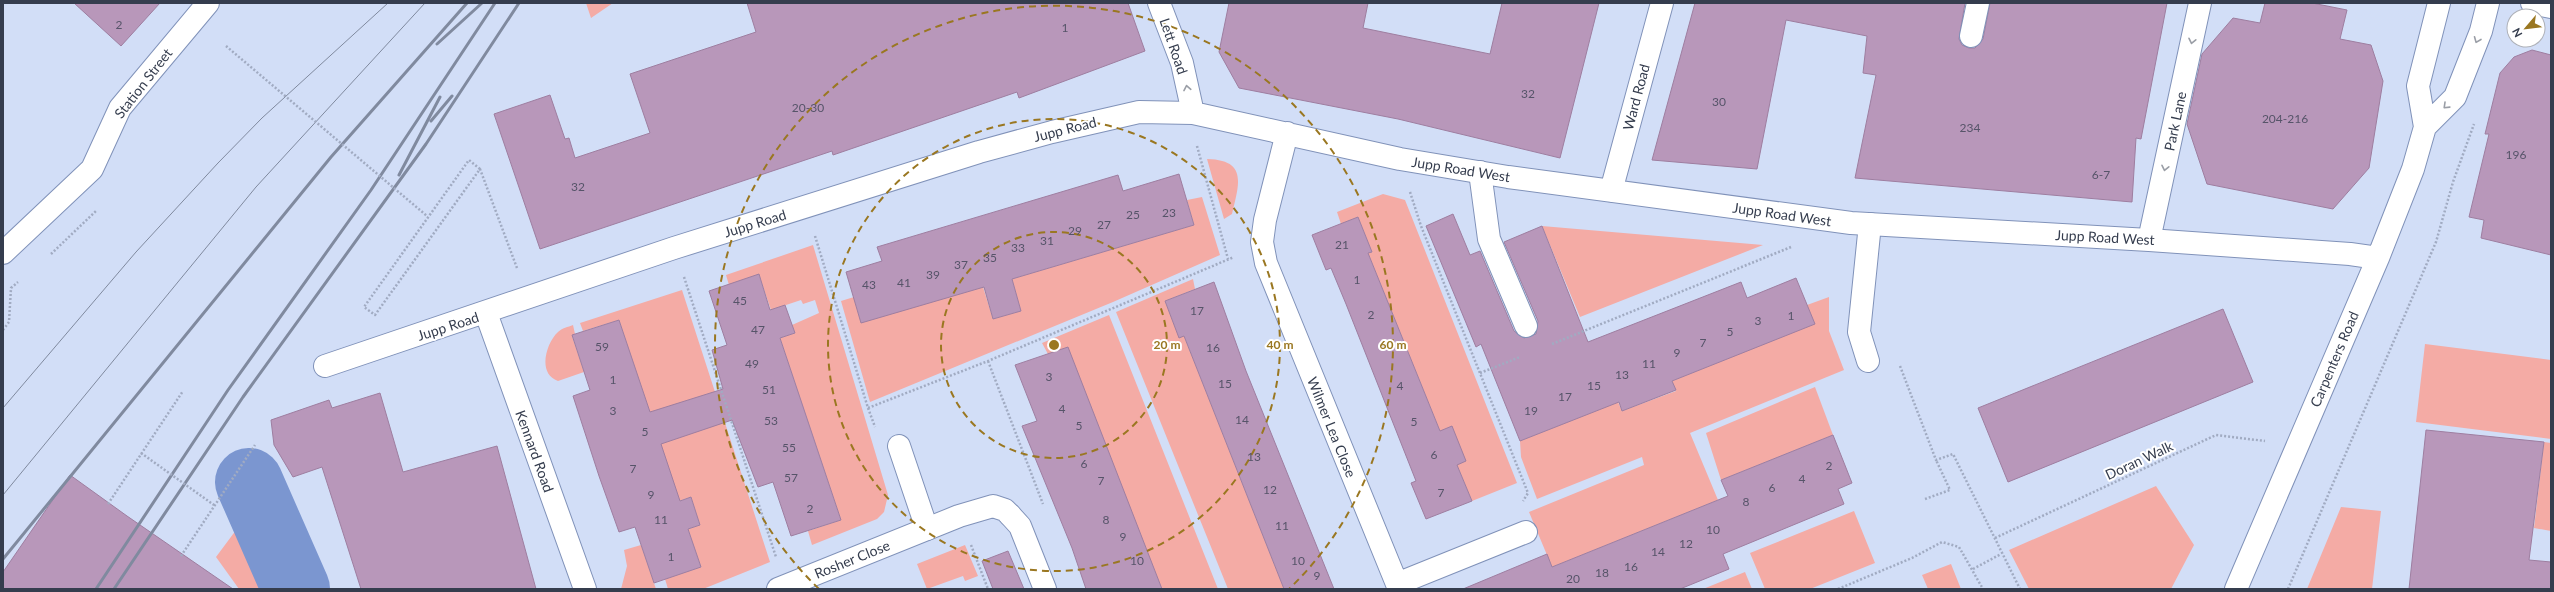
<svg xmlns="http://www.w3.org/2000/svg" width="2554" height="592" viewBox="0 0 2554 592" font-family="Lato,sans-serif">
<style>
.green{fill:#f4aba5}
.lines{fill:none;stroke-linecap:round;stroke-linejoin:round}
.river{stroke:#7b96d0;stroke-width:68}
.building{fill:#b897ba;stroke:#9e7ea0}
.service-casing{stroke:#8092b9;stroke-width:24}
.minor-casing{stroke:#8092b9;stroke-width:24}
.primary-casing{stroke:#8092b9;stroke-width:24}
.path{stroke:#a1abc2;stroke-width:2.5;stroke-dasharray:2 2;stroke-linecap:butt}
.service{stroke:#fff;stroke-width:22}
.minor{stroke:#fff;stroke-width:22}
.primary{stroke:#fff;stroke-width:22}
.tram{stroke:#808a9f;stroke-width:1}
.rail{stroke:#808a9f;stroke-width:3}
.path-bridge{stroke:#a1abc2;stroke-width:2.5;stroke-dasharray:2 2;stroke-linecap:butt}
.oneway{stroke:#9a9ea6}
.ring{fill:none;stroke:#9a7721;stroke-width:2;stroke-dasharray:7 5}
.labels{text-anchor:middle;dominant-baseline:central;stroke-width:4;stroke-linejoin:round;paint-order:stroke}
.number-label{font-size:12px;fill:#565469}
.street-label{font-size:14px;fill:#353d4e;stroke:#fff}
.centre{fill:#9a7721;stroke:#fff;stroke-width:2}
.ring-label{font-size:12px;text-anchor:middle;font-weight:bold;fill:#9a7721;stroke:#fff;stroke-width:4;stroke-linejoin:round;paint-order:stroke}
</style>
<rect width="100%" height="100%" fill="#d2def7"/>
<path class="green" d="M586 3H613L591 18Z
M1207 159C1248 160 1239 184 1232 214L1224 219Z
M1383 194 1405 200 1517 483 1472 501 1457 465 1440 431 1368 253 1372 252 1358 217 1341 224 1337 212Z
M1202 197 1220 255 1113 302 870 402 841 301 854 297 861 322 983 287 993 319 1021 311 1012 279 1194 225 1187 200Z
M1542 226 1763 245 1580 317Z
M813 245 888 495 884 512 877 519 812 545 808 531 841 520 780 338 795 333 792 325 819 313 815 300 803 304 801 300 771 310 759 275 729 285 726 275Z
M1193 279 1195 289 1165 301 1179 337 1184 336 1284 589H1228L1116 312Z
M682 290 770 562 703 589H668L665 579 701 567 688 529 700 525 691 497 679 501 619 320 583 331 580 323Z
M1829 297V331L1844 370 1690 433 1718 500 1552 567 1529 512 1644 465 1642 457 1537 499 1521 457 1520 441 1618 402 1622 411 1676 391 1672 381 1814 324 1807 305Z
M1109 315 1218 589H1162L1125 496 1042 343Z
M573 325 575 334 572 336 584 372 558 381C537 374 546 343 558 332 562 328 568 327 573 325Z
M2425 344 2551 360V439L2416 422Z
M1815 387 1833 435 1721 480 1706 433Z
M2544 442 2551 443V531L2534 528Z
M258 453 322 585 324 589H239L216 557 248 514 230 500Z
M2156 486 2194 545 2171 589H2029L2009 550Z
M2341 507 2381 511 2372 589H2307Z
M1854 511 1875 563 1810 589H1765L1750 553Z
M641 545 656 589H621L627 566 624 550Z
M965 545 978 576 965 581 963 576 927 589 917 564Z
M1951 564 1961 589H1928L1922 575Z
M1745 572 1752 589H1703Z"/>
<g class="lines">
<path class="river" d="M249 482 296 589"/>
</g>
<path class="building" d="M74 3H160L121 46Z
M747 3H1128L1145 51 1019 98 1017 92 833 155 832 151 540 249 494 114 550 95 565 139 569 138 575 158 650 133 630 74 756 32Z
M1229 3H1368L1363 28 1490 54 1502 3H1599L1560 158 1398 119 1239 88 1219 52Z
M1695 3H1965L1959 39 1962 45 1969 48H1975L1983 39 1990 3H2167L2141 139 2136 138 2132 202 1855 178 1876 75 1863 73 1867 36 1786 20 1757 169 1652 160Z
M2265 3H2312L2347 10 2340 39 2371 45 2383 81 2369 168 2333 209 2207 184 2187 124 2202 54 2233 18 2260 23Z
M2532 50 2551 55V255L2481 238 2484 220 2469 217 2489 134H2485L2500 73 2514 57Z
M1179 174 1194 225 1012 279 1021 311 993 319 984 287 861 323 846 272 882 261 877 247 1118 175 1123 191Z
M1453 214 1470 255 1480 251 1514 331 1524 338 1536 334 1538 321 1504 242 1542 226 1588 342 1741 282 1747 298 1796 278 1815 324 1672 381 1676 390 1622 411 1619 402 1520 441 1481 344 1476 347 1426 226Z
M1358 217 1372 252 1368 253 1440 431 1452 426 1466 461 1457 465 1472 501 1426 519 1411 483 1416 481 1346 304 1331 268 1326 270 1312 235Z
M759 274 770 310 785 305 795 333 780 338 841 520 791 536 773 482 758 487 732 420 661 444 680 501 691 497 700 525 688 529 701 567 654 583 635 527 619 532 599 476 573 396 590 390 572 335 619 320 650 412 723 389 712 350 727 345 709 291Z
M1214 282 1246 371 1334 589H1284L1184 336 1179 338 1165 301Z
M2223 309 2253 382 2008 482 1978 408Z
M1068 347 1148 553 1162 589H1086L1072 548 1022 426 1037 421 1015 365Z
M380 393 403 472 497 446 536 589H361L322 467 293 477 274 445 271 420 329 400 332 408Z
M2426 430 2544 442 2529 560 2551 562V589H2409Z
M1833 435 1852 483 1838 489 1844 504 1723 554 1729 569 1680 589H1463L1547 554 1552 567 1728 496 1721 480Z
M70 475 127 516 233 589H3V572Z
M1008 551 1024 589H993L982 561Z"/>
<g class="lines">
<g class="service-casing">
<path id="service" d="M1971 36 1978 3
M1480 172 1489 239 1526 326
M1868 361 1859 332 1870 224
M899 446 927 529
M1010 515 1020 526 1045 589"/>
</g>
<g class="minor-casing">
<path id="minor" d="M1159 3 1182 63 1193 113
M2425 127 2455 97 2481 31 2488 3
M1287 133 1265 220 1262 242 1266 263 1397 584 1526 532
M1611 191 1662 3
M2149 240 2200 3
M3 253 92 169 120 108 208 3
M486 313 585 589
M325 366 674 248 979 152 1052 132 1139 112 1193 113 1400 159 1508 177 1851 223 2149 240 2350 254 2378 258
M778 589 959 516 993 506 1005 510 1010 515
M2236 589 2378 258 2413 169 2425 127 2418 86 2439 3"/>
</g>
<g class="primary-casing">
<path id="primary" d="M2532 3 2551 7"/>
</g>
<path class="path" d="M1197 146 1228 259
M480 169 469 160 364 307 375 315 480 169 517 268
M1410 192 1421 226 1528 493 1523 501
M815 236 868 408 988 361 1234 257
M51 254 96 211
M684 277 776 557
M3 330 9 322 11 288 18 282
M1552 344 1791 247
M988 361 1043 504
M1900 366 1936 460 1953 454 2020 589
M1480 373 1520 357
M868 408 875 427
M1925 499 1950 490 1936 460
M108 504 183 391
M1995 538 2216 435 2265 441
M971 545 988 589
M181 556 255 445
M1973 569 2001 554
M1838 589 1912 558 1942 542 1959 547 1983 589
M2288 589 2436 242 2453 182 2474 124"/>
<use href="#service" class="service"/>
<use href="#minor" class="minor"/>
<use href="#primary" class="primary"/>
<path class="tram" d="M3 408 136 252 218 163 262 118 388 3
M3 495 256 187 425 3"/>
<path class="rail" d="M437 44 482 3
M431 121 452 96
M399 175 440 97
M3 559 331 157 467 3
M96 589 228 390 371 190 495 3
M114 589 243 397 426 144 519 3"/>
<path class="path-bridge" d="M226 46 427 216
M141 453 214 505"/>
</g>
<defs><path id="oneway-chevron" d="M-2-3.5L2.5 0L-2 3.5" fill="none" stroke-width="1.6" stroke-linecap="round" stroke-linejoin="round"/></defs>
<g class="oneway">
<use href="#oneway-chevron" transform="translate(2477 40) rotate(112)"/>
<use href="#oneway-chevron" transform="translate(2192 41) rotate(102)"/>
<use href="#oneway-chevron" transform="translate(1187 88) rotate(-101)"/>
<use href="#oneway-chevron" transform="translate(2446 106) rotate(136)"/>
<use href="#oneway-chevron" transform="translate(2165 168) rotate(102)"/>
</g>
<g class="ring">
<circle cx="1054" cy="345" r="113"/>
<circle cx="1054" cy="345" r="226"/>
<path d="M819 589A339 339 0 1 1 1289 589"/>
</g>
<g class="labels">
<g class="number-label">
<text x="119" y="24">2</text>
<text x="1065" y="27">1</text>
<text x="1528" y="93">32</text>
<text x="1719" y="101">30</text>
<text x="808" y="107">20-30</text>
<text x="2285" y="118">204-216</text>
<text x="1970" y="127">234</text>
<text x="2516" y="154">196</text>
<text x="2101" y="174">6-7</text>
<text x="578" y="186">32</text>
<text x="1169" y="212">23</text>
<text x="1133" y="214">25</text>
<text x="1104" y="224">27</text>
<text x="1075" y="230">29</text>
<text x="1047" y="240">31</text>
<text x="1342" y="244">21</text>
<text x="1018" y="247">33</text>
<text x="990" y="257">35</text>
<text x="961" y="264">37</text>
<text x="933" y="274">39</text>
<text x="1357" y="279">1</text>
<text x="904" y="282">41</text>
<text x="869" y="284">43</text>
<text x="740" y="300">45</text>
<text x="1197" y="310">17</text>
<text x="1371" y="314">2</text>
<text x="1791" y="315">1</text>
<text x="1758" y="320">3</text>
<text x="758" y="329">47</text>
<text x="1730" y="331">5</text>
<text x="1703" y="342">7</text>
<text x="602" y="346">59</text>
<text x="1213" y="347">16</text>
<text x="1677" y="352">9</text>
<text x="752" y="363">49</text>
<text x="1649" y="363">11</text>
<text x="1622" y="374">13</text>
<text x="1049" y="376">3</text>
<text x="613" y="379">1</text>
<text x="1225" y="383">15</text>
<text x="1400" y="385">4</text>
<text x="1594" y="385">15</text>
<text x="769" y="389">51</text>
<text x="1565" y="396">17</text>
<text x="1062" y="408">4</text>
<text x="613" y="410">3</text>
<text x="1531" y="410">19</text>
<text x="1242" y="419">14</text>
<text x="771" y="420">53</text>
<text x="1414" y="421">5</text>
<text x="1079" y="425">5</text>
<text x="645" y="431">5</text>
<text x="789" y="447">55</text>
<text x="1434" y="454">6</text>
<text x="1254" y="456">13</text>
<text x="1084" y="463">6</text>
<text x="1829" y="465">2</text>
<text x="633" y="468">7</text>
<text x="791" y="477">57</text>
<text x="1802" y="478">4</text>
<text x="1101" y="480">7</text>
<text x="1772" y="487">6</text>
<text x="1270" y="489">12</text>
<text x="1441" y="492">7</text>
<text x="651" y="494">9</text>
<text x="1746" y="501">8</text>
<text x="810" y="508">2</text>
<text x="661" y="519">11</text>
<text x="1106" y="519">8</text>
<text x="1282" y="525">11</text>
<text x="1713" y="529">10</text>
<text x="1123" y="536">9</text>
<text x="1686" y="543">12</text>
<text x="1658" y="551">14</text>
<text x="671" y="556">1</text>
<text x="1137" y="560">10</text>
<text x="1298" y="560">10</text>
<text x="1631" y="566">16</text>
<text x="1602" y="572">18</text>
<text x="1317" y="575">9</text>
<text x="1573" y="578">20</text>
</g>
<g class="street-label">
<text transform="translate(1174 46) rotate(71)">Lett Road</text>
<text transform="translate(143 83) rotate(-52)">Station Street</text>
<text transform="translate(1636 97) rotate(-75)">Ward Road</text>
<text transform="translate(2175 121) rotate(-78)">Park Lane</text>
<text transform="translate(1065 129) rotate(-14)">Jupp Road</text>
<text transform="translate(1461 169) rotate(9)">Jupp Road West</text>
<text transform="translate(1782 214) rotate(8)">Jupp Road West</text>
<text transform="translate(755 223) rotate(-17)">Jupp Road</text>
<text transform="translate(2105 237) rotate(3)">Jupp Road West</text>
<text transform="translate(448 326) rotate(-18)">Jupp Road</text>
<text transform="translate(2334 359) rotate(-67)">Carpenters Road</text>
<text transform="translate(1332 427) rotate(68)">Wilmer Lea Close</text>
<text transform="translate(535 451) rotate(70)">Kennard Road</text>
<text transform="translate(2139 460) rotate(-25)">Doran Walk</text>
<text transform="translate(852 559) rotate(-22)">Rosher Close</text>
</g>
</g>
<circle cx="1054" cy="345" r="6" class="centre"/>
<g class="ring-label">
<text x="1167" y="349">20 m</text>
<text x="1280" y="349">40 m</text>
<text x="1393" y="349">60 m</text>
</g>
<rect width="2554" height="592" fill="none" stroke="#353d4e" stroke-width="8"/>
<g transform="translate(2526 28) rotate(242)"><circle r="19" fill="#ffffff" stroke="#aeb1b8"/>
<path d="M0-3L7 15L0 10L-7 15Z" fill="#9a7721"/>
<text y="-6" font-size="11" font-weight="bold" text-anchor="middle" fill="#353d4e">N</text>
</g>
</svg>
